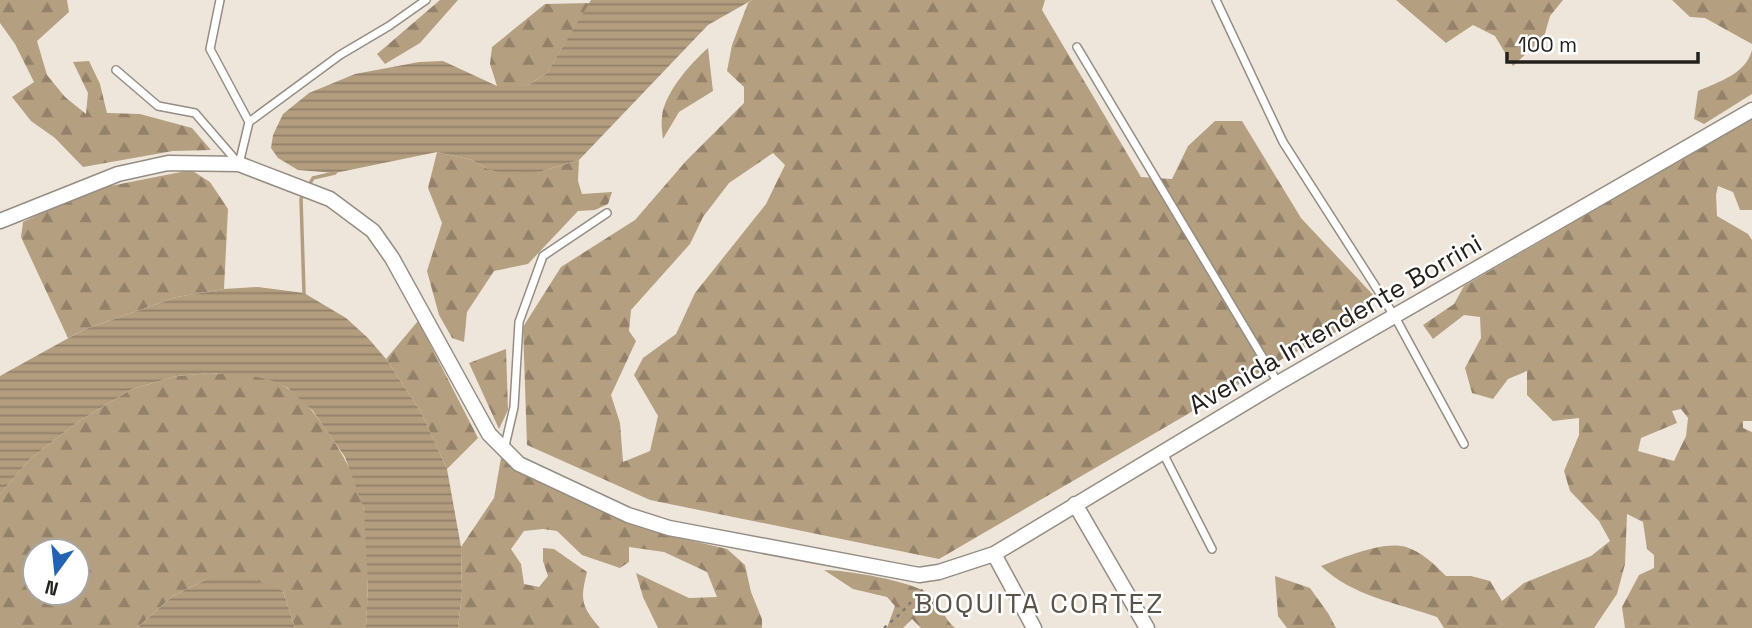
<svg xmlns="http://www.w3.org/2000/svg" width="1752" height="628" viewBox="0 0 1752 628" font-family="'Space Grotesk',sans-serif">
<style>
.forest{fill:url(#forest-firs);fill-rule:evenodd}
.water{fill:url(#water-rules)}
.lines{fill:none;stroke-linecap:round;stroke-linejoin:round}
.stream{stroke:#b29d7f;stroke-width:3.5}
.service-casing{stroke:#958d83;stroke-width:10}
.minor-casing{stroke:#958d83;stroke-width:17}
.path{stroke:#7f7a73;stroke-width:2.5;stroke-dasharray:3.5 5;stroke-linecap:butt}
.service{stroke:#fff;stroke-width:7}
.minor{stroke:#fff;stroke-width:14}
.labels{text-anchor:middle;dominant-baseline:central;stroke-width:5;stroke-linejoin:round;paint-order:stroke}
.street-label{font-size:26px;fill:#24211d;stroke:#fff}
.neighbourhood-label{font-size:28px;letter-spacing:2px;fill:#59534a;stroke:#fff}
</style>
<defs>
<pattern id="forest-firs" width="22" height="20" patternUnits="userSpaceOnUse" patternTransform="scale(1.75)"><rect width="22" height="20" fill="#b59f81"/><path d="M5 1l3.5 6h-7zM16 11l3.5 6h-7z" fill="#938169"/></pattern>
<pattern id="water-rules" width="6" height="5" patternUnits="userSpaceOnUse" patternTransform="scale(1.75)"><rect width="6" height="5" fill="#b29d7f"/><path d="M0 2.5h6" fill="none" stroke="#918067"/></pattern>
</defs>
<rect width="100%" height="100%" fill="#eee6db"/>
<path class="forest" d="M0 0H67L69 12 37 41 47 75 65 97 86 114 88 93 73 62 89 61 100 84 107 113 140 114 192 128 211 150 173 151 83 167 55 138 31 121 12 97 34 82 15 44 0 23Z
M440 0H458L420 43 385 64 377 54Z
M752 0H1045L1042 10 1141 177 1172 179 1188 146 1215 121H1242L1301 218 1375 297 1364 318 1284 358 939 559 650 500 527 445 523 327 561 267 635 220 686 161 744 103V87L727 71 732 45 748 3ZM773 153 785 165 766 204 695 293 676 334 643 358 634 375 658 416 650 451 623 462 620 423 611 395 636 341 629 331 631 310 690 244 703 217 729 183Z
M1396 0H1563L1550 16 1544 37 1513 66 1495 36 1473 25 1446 43Z
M1672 0H1752V44L1705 18 1690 17Z
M590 3 547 73 527 86H497L490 64 492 47 545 4Z
M708 48 713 91 679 112 663 139C662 132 661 124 662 117 664 93 691 63 708 48Z
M1752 50V94L1704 124 1694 119 1698 91C1718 82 1746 74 1752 50Z
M1752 118V210H1740L1733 192 1718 186 1716 195 1717 216 1748 234 1752 240V421H1743V428L1752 432V628H1625L1622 607 1639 575 1654 568V555L1647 549 1643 522 1627 514 1625 564 1617 594 1594 628H1444L1437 617C1397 603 1352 596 1321 566 1342 558 1384 540 1406 547 1422 552 1434 564 1446 576H1471L1490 581 1502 601 1524 583 1591 556 1610 541 1599 521 1570 491 1564 471 1579 435V418L1553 421 1527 395V371L1508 379 1493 399 1472 393 1465 368 1481 338 1480 317 1464 315 1433 339 1423 325 1454 304 1464 286ZM1681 409 1688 418 1686 436 1674 461 1638 451 1641 438 1677 423 1672 411Z
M437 152 472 160 488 169 542 171 579 160 578 181 582 194 612 192 608 204 595 210 578 211 528 264 494 271 467 312 464 342 452 338 439 315 427 271 442 223 428 188Z
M191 170 210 182 228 209 224 289 177 297 83 330 68 338 21 237 23 222 90 190Z
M418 321 478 438 447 469 421 412 386 359Z
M506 349 508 410 499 429 469 363Z
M210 373C231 375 255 373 274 381 296 390 312 409 325 428 342 452 358 480 364 510 370 544 368 593 366 628H295L283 591 207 579 173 596 137 628H0V494L30 459 79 421 132 389 177 376ZM35 551H77V593H35Z
M501 458 668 535 727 549 745 565 751 592 762 619V628H658L643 597 636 573 689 598 717 597 707 572 664 552 629 547V562L620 568 582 555 557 531 543 529 524 531 511 549 521 564 524 584 539 587 548 576 543 561V548L554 549 587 572C580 600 581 606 600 628H458L462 594 461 547 494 498Z
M824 570C846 570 912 581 929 594 939 601 944 619 955 628H921L912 619 903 628H887L895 606 887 597 853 589Z
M1275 576 1310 588 1328 613 1336 628H1287L1278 616Z"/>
<path class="water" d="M591 0H752L708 25 579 160 542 171 512 176 488 169 472 160 437 152 335 173 298 170 278 158 271 148 273 135 283 114 309 93 355 74 419 62 443 61 497 86H527L547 73Z
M258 287 304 293 346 318 368 338 386 359 421 412 447 469 461 547 462 594 458 628H366L368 584 364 509 345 457 313 411 288 388 273 381 257 377 210 373 177 376 132 389 79 421 30 459 0 494V376L83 330 177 297 224 289Z
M243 575 283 591 295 628H137L173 596 207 579Z"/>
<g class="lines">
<path class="stream" d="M308 187 313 178 335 173
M304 293 301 199 304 193"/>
<g class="service-casing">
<path id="service" d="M220 0 210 49 249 122
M1216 0 1283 142 1395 317 1464 444
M1077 47 1278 383
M116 70 158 106 195 113 239 164 249 122 340 55 389 26 426 0
M504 450 514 407 519 322 543 256 607 213
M1163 453 1212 549"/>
</g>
<g class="minor-casing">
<path id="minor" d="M0 221 118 174 168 163 239 164 330 199 373 231 392 258 489 434 519 464 628 515 669 528 919 575 939 572 994 554 1278 383 1752 110
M1075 504 1147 628
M994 554 1034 628"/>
</g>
<path class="path" d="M884 628 900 614 925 587"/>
<use href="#service" class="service"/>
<use href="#minor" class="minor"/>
</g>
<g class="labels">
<g class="street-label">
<text transform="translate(1335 324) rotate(-30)">Avenida Intendente Borrini</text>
</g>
<g class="neighbourhood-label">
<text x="1039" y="603">BOQUITA CORTEZ</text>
</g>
</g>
<g transform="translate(56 572) rotate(195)"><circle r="33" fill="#ffffff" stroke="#a7a6a5" stroke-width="2"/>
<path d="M0-5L12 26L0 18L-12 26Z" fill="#2263b4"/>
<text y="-10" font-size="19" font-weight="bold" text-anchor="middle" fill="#24211d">N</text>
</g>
<path d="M1507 52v10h191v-10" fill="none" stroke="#24211d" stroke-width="3.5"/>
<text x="1518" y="52" font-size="21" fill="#24211d" stroke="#ffffff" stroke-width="5" paint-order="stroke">100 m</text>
</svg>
